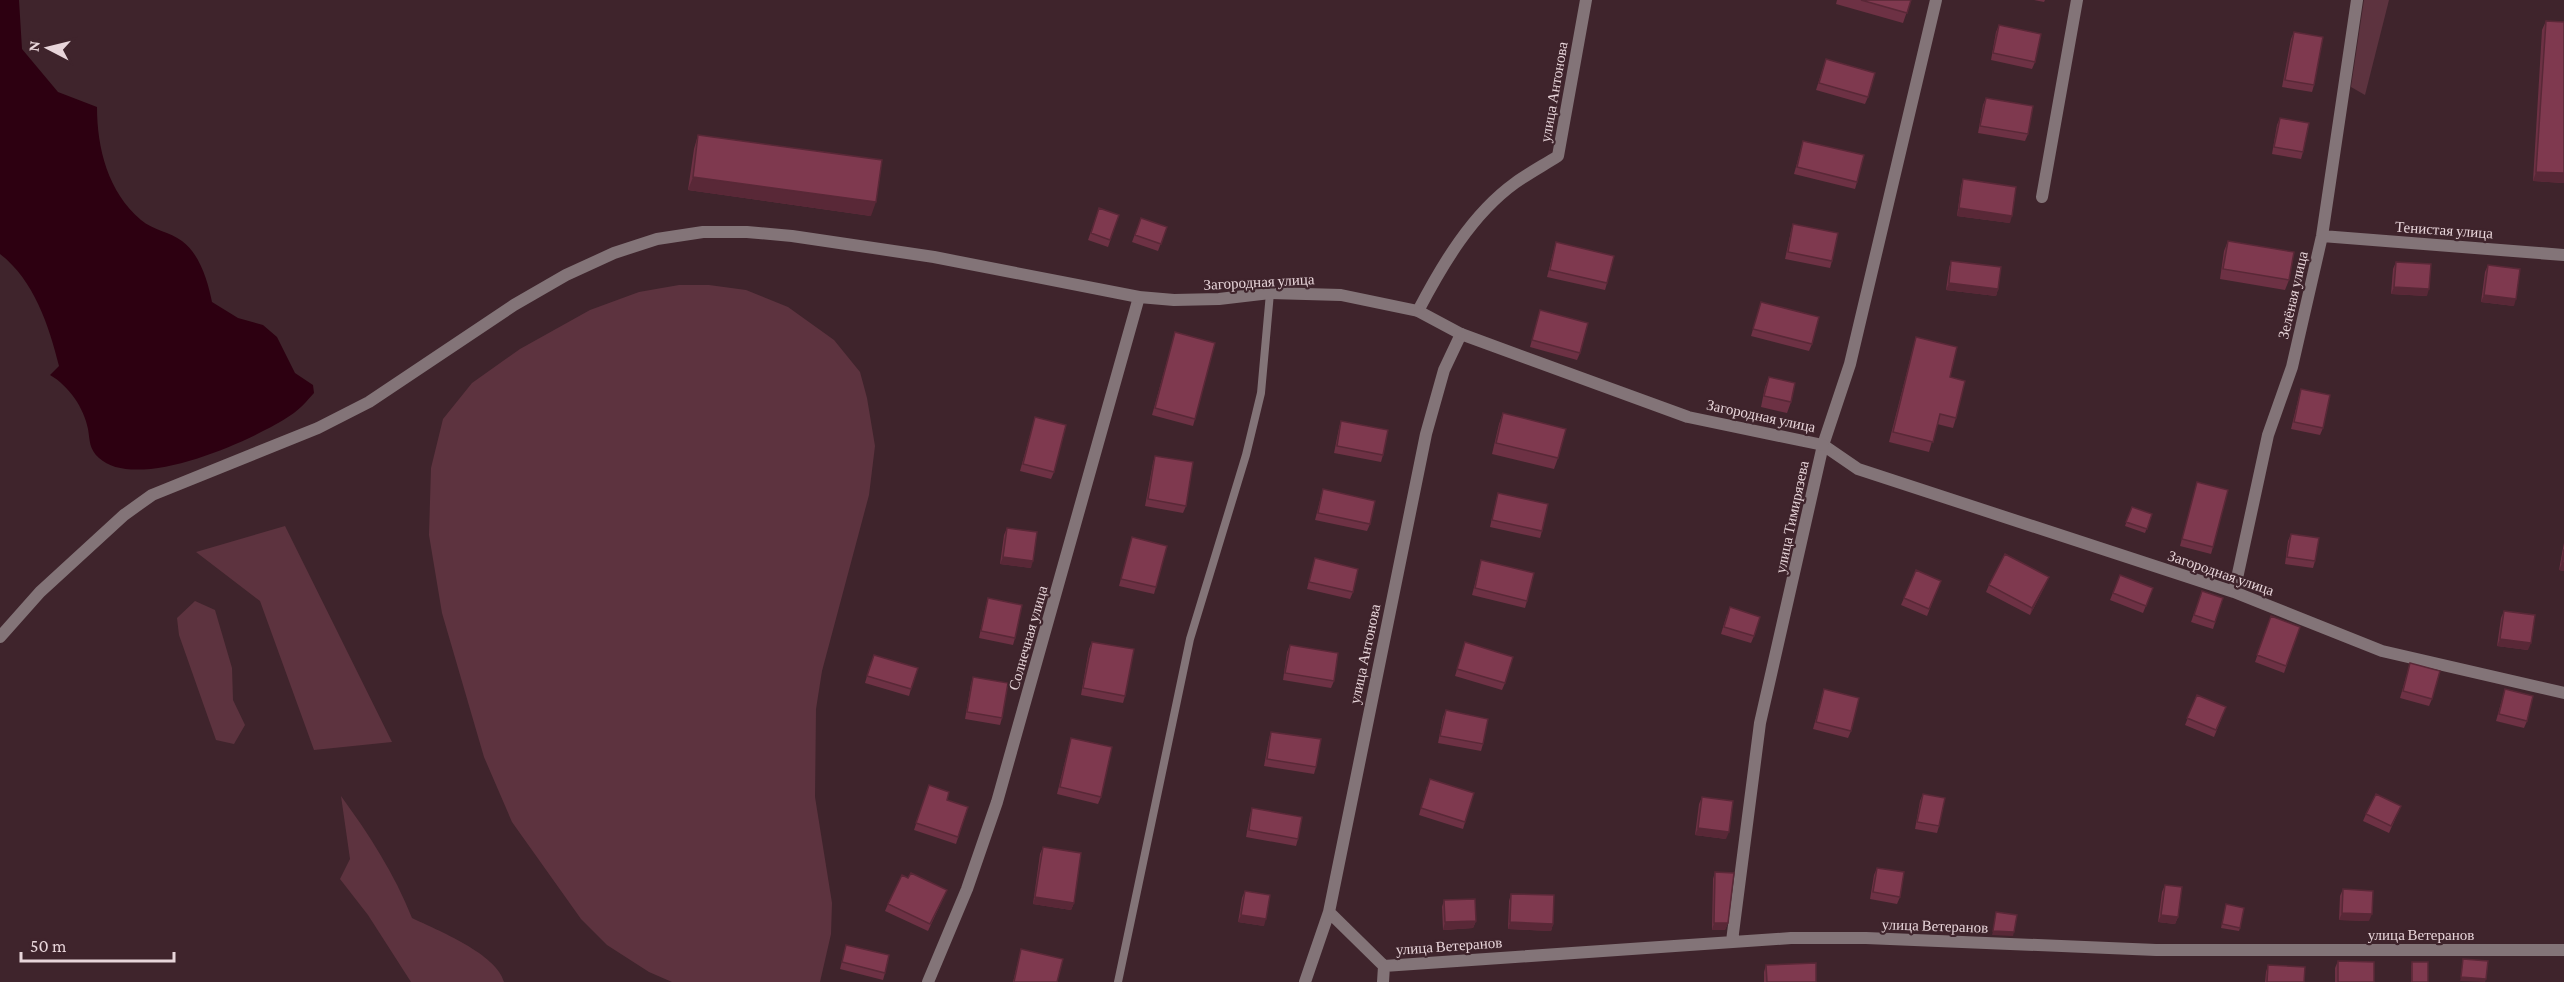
<svg xmlns="http://www.w3.org/2000/svg" width="2564" height="982" viewBox="0 0 2564 982" font-family="'Crimson Pro',serif">
<style>
.green{fill:#5d333f}
.water{fill:#2d0011}
.lines{fill:none;stroke-linecap:round;stroke-linejoin:round}
.service{stroke:#837478;stroke-width:8}
.minor{stroke:#837478;stroke-width:12}
.tertiary{stroke:#837478;stroke-width:12}
.wall{fill:#6d3144}
.shaded-wall{fill:#592837}
.building{fill:#7f394f;stroke:#592837;stroke-width:1.5}
.labels{text-anchor:middle;dominant-baseline:central;stroke-width:4.5;stroke-linejoin:round;paint-order:stroke}
.street-label{font-size:15px;fill:#e8d5da;stroke:#3f242c}
</style>
<rect width="100%" height="100%" fill="#3f242c"/>
<path class="green" d="M2364 0H2389L2365 95 2351 87Z
M679 285H709L746 290 788 307 834 340 860 372 867 398 875 446 869 495 822 671 816 709 815 797 832 903 831 934 820 982H672L649 972 607 945 581 919 512 822 484 757 442 613 429 535 431 468 443 419 472 383 520 349 590 310 639 292Z
M285 526 392 742 314 750 260 601 196 552Z
M195 601 215 610 232 668 233 700 245 725 234 744 216 740 179 635 177 618Z
M341 796C370 836 394 873 412 918 437 930 497 954 504 982H411L368 915 340 879 350 859Z"/>
<path class="water" d="M0 0H19L22 49 58 92 97 107C97 148 108 192 141 220 153 230 170 232 182 241 200 254 208 282 212 302L238 318 263 325 277 337 295 373 313 385 314 393C307 401 299 410 291 415 254 440 137 493 99 458 89 449 90 441 88 429 84 408 69 386 50 375L59 366C49 326 34 280 0 254Z"/>
<g class="lines">
<path class="service" d="M1118 982 1190 639 1246 455 1261 393 1270 293"/>
<path class="minor" d="M2042 197 2077 0
M2322 236 2564 255
M1418 311C1442 265 1472 214 1515 183 1529 173 1544 165 1558 156L1586 0
M1823 445 1858 469 2234 592 2382 651 2564 693
M2234 592 2268 435 2292 367 2322 236 2357 0
M1329 912 1384 966 1791 938H1866L2156 950H2564
M1732 941 1760 723 1823 445 1850 364 1936 0
M928 982 967 889 997 802 1139 297
M1305 982 1329 912 1426 434 1444 370 1461 334
M1383 982 1384 966"/>
<path class="tertiary" d="M0 637 40 592 124 515 152 495 318 428 369 402 514 305 566 275 614 253 657 239 703 232H747L792 236 934 257 1139 297 1174 300 1219 299 1270 293 1341 295 1418 311 1461 334 1688 417 1823 445"/>
</g>
<path class="wall" d="M1837 0H1911L1903 23 1836 4Z
M2034 0H2045L2044 2Z
M2546 21 2564 22V183L2533 181 2542 30Z
M1999 25 2035 62 2032 69 1991 60 1996 32Z
M2294 32 2314 85 2312 92 2282 87 2291 39Z
M1826 59 1868 97 1865 104 1816 90Z
M1986 98 2028 134 2025 141 1978 133 1983 105Z
M2280 118 2303 152 2301 159 2272 154 2277 125Z
M698 135 871 216 688 190 694 149Z
M1803 141 1857 182 1855 189 1794 174Z
M1963 179 2010 223 1957 216 1961 186Z
M1099 208 1119 215 1108 247 1088 240Z
M1141 218 1167 227 1158 251 1132 242Z
M1793 224 1832 261 1830 268 1785 259 1791 231Z
M2228 241 2289 280 2285 290 2220 279 2224 251Z
M1556 242 1607 283 1605 290 1547 277Z
M1951 261 1998 289 1996 296 1946 290 1949 268Z
M2396 262 2427 296 2391 294 2393 269Z
M2488 265 2514 306 2481 302 2485 272Z
M1761 302 1812 344 1809 351 1751 336Z
M1540 310 1580 353 1577 360 1530 347Z
M1175 332 1195 419 1193 426 1152 415Z
M1916 337 1950 377 1956 418 1953 428 1937 424 1929 452 1889 442 1913 348Z
M1769 377 1791 402 1787 413 1761 407 1765 387Z
M2301 389 2323 428 2320 435 2291 429 2299 396Z
M1503 413 1558 458 1554 469 1492 454 1499 424Z
M1035 417 1054 472 1051 479 1020 471Z
M1341 421 1383 455 1381 462 1334 453 1339 428Z
M1155 456 1186 506 1183 513 1145 506 1153 463Z
M2197 482 2213 547 2211 554 2180 546Z
M1323 489 1370 524 1367 531 1315 520Z
M1498 493 1542 531 1540 538 1490 527 1496 500Z
M2132 507 2152 514 2145 533 2125 526Z
M1007 528 1031 568 1000 564 1004 535Z
M2291 534 2315 561 2313 568 2285 564 2288 541Z
M1132 537 1156 587 1154 594 1119 586Z
M2564 543V571L2559 570Z
M1315 558 1353 592 1350 599 1307 589Z
M1481 560 1527 601 1525 608 1472 595Z
M2120 575 2153 588 2143 613 2110 600Z
M1941 581 1927 616 1901 605 1904 598Z
M2046 584 2030 615 1986 592 1989 585Z
M2202 591 2223 598 2213 629 2191 622Z
M988 598 1015 638 1013 645 979 638 986 605Z
M2504 611 2528 650 2497 646 2501 618Z
M1727 614 1754 636 1751 643 1721 634Z
M2271 616 2300 627 2284 673 2255 662Z
M1092 642 1125 696 1123 703 1081 695 1089 649Z
M1290 645 1334 681 1331 688 1283 680 1287 652Z
M1463 649 1505 683 1502 690 1455 676Z
M871 662 911 689 909 696 865 683Z
M2410 663 2432 699 2429 706 2400 698Z
M973 677 1002 718 1000 725 965 719 971 684Z
M1824 689 1851 731 1848 738 1813 729Z
M2505 689 2527 721 2524 728 2496 721Z
M2197 695 2226 707 2214 737 2185 725Z
M1446 710 1483 744 1481 751 1438 743 1443 717Z
M1271 732 1316 767 1314 774 1264 766 1269 739Z
M1071 738 1101 797 1098 804 1057 794 1069 745Z
M929 785 947 800 968 807 956 844 914 830Z
M1427 786 1474 793 1463 829 1419 815Z
M1923 794 1939 826 1937 833 1915 829 1920 801Z
M1702 797 1726 839 1695 835 1699 804Z
M2401 806 2389 833 2363 821 2366 814Z
M1252 808 1298 839 1296 846 1246 837 1250 815Z
M1043 847 1074 903 1071 910 1033 904 1040 854Z
M1877 868 1900 897 1897 904 1870 899 1874 875Z
M1715 872 1728 923 1725 930H1712L1713 879Z
M908 878 947 890 928 931 885 911 888 904Z
M2165 885 2178 917 2175 924 2158 922 2162 892Z
M2343 889 2369 921 2339 920 2340 896Z
M1245 891 1264 926 1238 922 1242 898Z
M1511 894 1553 924 1551 931 1508 929 1509 901Z
M1444 900 1476 921 1473 928 1443 930 1442 907Z
M2226 904 2240 928 2239 931 2221 928Z
M846 945 885 973 883 980 840 969Z
M1021 949 1057 982H1013Z
M2338 961 2374 982H2335V968Z
M2412 962 2428 982H2411V966Z
M1766 965 1816 982H1764V972Z
M2268 965 2304 982H2265L2266 972Z"/>
<path class="shaded-wall" d="M2536 172 2564 173V183L2533 181Z
M693 177 876 202 871 216 688 190Z
M1959 208 2012 216 2010 223 1957 216Z
M1949 283 1998 289 1996 296 1946 290Z
M2394 287 2429 289 2427 296 2391 294Z
M2484 295 2516 299 2514 306 2481 302Z
M1003 557 1033 561 1031 568 1000 564Z
M2562 563H2564V571L2559 570Z
M2049 577 2046 584 2030 615 2032 608Z
M2500 639 2531 643 2528 650 2497 646Z
M1698 828 1729 832 1726 839 1695 835Z
M1035 897 1074 903 1071 910 1033 904Z
M2342 913 2372 914 2369 921 2339 920Z
M1241 915 1266 919 1264 926 1238 922Z
M2161 915 2178 917 2175 924 2158 922Z
M1476 921 1473 928 1443 930 1445 922Z
M1510 922 1553 924 1551 931 1508 929Z
M1714 923H1728L1725 930H1712Z
M1993 931 2014 932 2013 936 1992 935Z
M2461 977 2486 979 2485 982 2460 981Z"/>
<path class="building" d="M1861 0H1911L1907 13Z
M2546 21 2564 22V173L2536 172Z
M1999 25 2041 34 2035 62 1993 53Z
M2294 32 2323 37 2314 85 2285 80Z
M1826 59 1875 73 1868 97 1819 83Z
M1986 98 2033 106 2028 134 1980 126Z
M2280 118 2309 123 2303 152 2274 147Z
M698 135 882 160 876 202 693 177Z
M1803 141 1864 155 1857 182 1797 167Z
M1963 179 2016 187 2012 216 1959 208Z
M1099 208 1119 215 1110 240 1091 233Z
M1141 218 1167 227 1161 244 1135 235Z
M1793 224 1838 233 1832 261 1788 252Z
M2228 241 2294 252 2289 280 2223 269Z
M1556 242 1614 256 1607 283 1550 270Z
M1951 261 2001 267 1998 289 1949 283Z
M2396 262 2431 264 2429 289 2394 287Z
M2488 265 2520 269 2516 299 2484 295Z
M1761 302 1819 317 1812 344 1753 329Z
M1540 310 1588 323 1580 353 1532 340Z
M1175 332 1215 343 1195 419 1155 408Z
M1916 337 1957 347 1950 377 1965 381 1956 418 1940 414 1933 442 1893 432Z
M1769 377 1795 383 1791 402 1764 396Z
M2301 389 2330 395 2323 428 2294 422Z
M1503 413 1566 429 1558 458 1496 443Z
M1035 417 1066 425 1054 472 1023 464Z
M1341 421 1388 430 1383 455 1337 446Z
M1155 456 1193 462 1186 506 1148 499Z
M2197 482 2228 490 2213 547 2182 539Z
M1323 489 1375 501 1370 524 1318 513Z
M1498 493 1548 504 1542 531 1492 520Z
M2132 507 2152 514 2147 529 2126 522Z
M1007 528 1037 532 1033 561 1003 557Z
M2291 534 2319 538 2315 561 2287 557Z
M1132 537 1167 546 1156 587 1121 579Z
M2564 549V563H2562Z
M2005 554 2049 577 2032 608 1989 585Z
M1315 558 1358 569 1353 592 1309 582Z
M1481 560 1534 573 1527 601 1475 588Z
M1916 570 1941 581 1929 609 1904 598Z
M2120 575 2153 588 2146 606 2113 593Z
M2202 591 2223 598 2215 622 2194 615Z
M988 598 1022 605 1015 638 981 631Z
M1730 607 1760 617 1754 636 1724 627Z
M2504 611 2535 615 2531 643 2500 639Z
M2271 616 2300 627 2286 666 2257 655Z
M1092 642 1134 649 1125 696 1083 688Z
M1465 642 1513 657 1505 683 1457 669Z
M1290 645 1338 653 1334 681 1285 673Z
M874 655 918 668 911 689 867 676Z
M2410 663 2440 671 2432 699 2403 691Z
M973 677 1008 683 1002 718 967 712Z
M1824 689 1859 698 1851 731 1816 722Z
M2505 689 2533 696 2527 721 2499 714Z
M2197 695 2226 707 2216 730 2187 718Z
M1446 710 1488 719 1483 744 1440 736Z
M1271 732 1321 739 1316 767 1267 759Z
M1071 738 1112 747 1101 797 1060 787Z
M1430 779 1474 793 1465 822 1421 808Z
M929 785 949 792 947 800 968 807 958 837 916 823Z
M1923 794 1945 798 1939 826 1917 822Z
M2376 794 2401 806 2391 826 2366 814Z
M1702 797 1733 801 1729 832 1698 828Z
M1252 808 1302 817 1298 839 1249 830Z
M1043 847 1081 853 1074 903 1035 897Z
M1877 868 1904 872 1900 897 1873 892Z
M1715 872 1734 873 1728 923H1714Z
M911 873 947 890 930 924 888 904 902 875 908 878Z
M2165 885 2182 887 2178 917 2161 915Z
M2343 889 2373 891 2372 914 2342 913Z
M1245 891 1270 895 1266 919 1241 915Z
M1511 894 1554 895 1553 924 1510 922Z
M1475 899 1476 921 1445 922 1444 900Z
M2226 904 2244 908 2240 928 2222 924Z
M1996 912 2017 915 2014 932 1993 931Z
M846 945 889 955 885 973 842 962Z
M1021 949 1063 959 1057 982H1014Z
M2463 959 2488 961 2486 979 2461 977Z
M2338 961 2374 962V982H2338Z
M2412 962H2428V982H2412Z
M1816 963V982H1767L1766 965Z
M2268 965 2305 967 2304 982H2267Z"/>
<g class="labels">
<g class="street-label">
<text transform="translate(1554 92) rotate(-80)">улица Антонова</text>
<text transform="translate(2444 230) rotate(4)">Тенистая улица</text>
<text transform="translate(1259 282) rotate(-3)">Загородная улица</text>
<text transform="translate(2293 295) rotate(-77)">Зелёная улица</text>
<text transform="translate(1761 416) rotate(12)">Загородная улица</text>
<text transform="translate(1792 517) rotate(-78)">улица Тимирязева</text>
<text transform="translate(2221 573) rotate(19)">Загородная улица</text>
<text transform="translate(1028 638) rotate(-74)">Солнечная улица</text>
<text transform="translate(1365 654) rotate(-78)">улица Антонова</text>
<text transform="translate(1935 926) rotate(2)">улица Ветеранов</text>
<text x="2421" y="935">улица Ветеранов</text>
<text transform="translate(1449 946) rotate(-4)">улица Ветеранов</text>
</g>
</g>
<g transform="translate(48 48) rotate(277)" stroke="#3f242c" stroke-width="4.5" paint-order="stroke">
<path d="M0-4.5L10 22L0 15L-10 22Z" fill="#e8d5da"/>
<text y="-9" font-size="16" font-weight="bold" text-anchor="middle" fill="#e8d5da">N</text>
</g>
<path d="M21 952v9h153v-9" fill="none" stroke="#e8d5da" stroke-width="3"/>
<text x="30" y="952" font-size="18" fill="#e8d5da" stroke="#3f242c" stroke-width="4.5" paint-order="stroke">50 m</text>
</svg>
